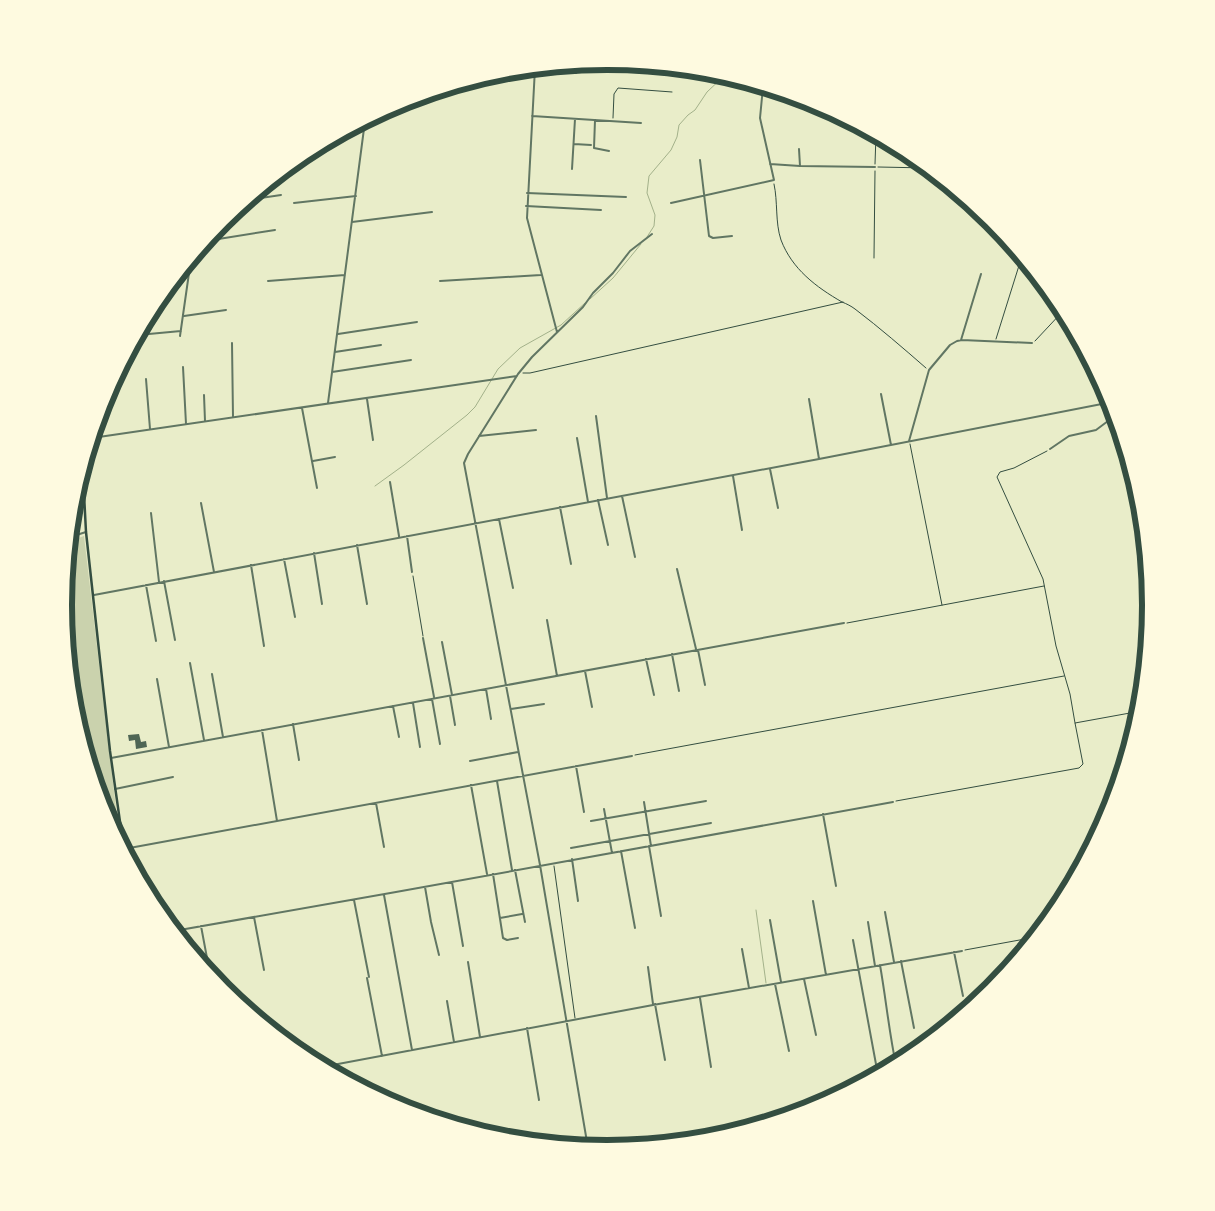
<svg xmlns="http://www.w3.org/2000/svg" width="1215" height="1211" viewBox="0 0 1215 1211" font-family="Figtree,sans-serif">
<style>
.green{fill:#cad2ad}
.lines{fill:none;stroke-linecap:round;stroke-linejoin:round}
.stream{stroke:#a3b18a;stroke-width:1}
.building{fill:#4f6655}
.path{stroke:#344e41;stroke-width:1}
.minor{stroke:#617663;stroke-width:2}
.secondary{stroke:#344e41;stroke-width:2.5}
.rim{fill:none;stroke:#344e41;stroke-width:6}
</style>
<rect width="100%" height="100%" fill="#e9edc9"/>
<path class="green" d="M84 536 120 842 105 814 74 711 63 605 70 541Z"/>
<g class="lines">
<path class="stream" d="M647 237 654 226 655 215 647 193 649 176 671 150 677 137 679 125 688 115 695 110 707 92 725 75
M590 299 613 278 641 244
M375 486 404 465 467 415 475 407 498 369 520 348 561 325 585 303
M756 910 766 983"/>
</g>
<path class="building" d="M139 734 141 742 146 741 147 747 136 749 135 740 129 741 128 735Z"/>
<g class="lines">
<path class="path" d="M613 118 614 94 618 88 672 92
M875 164 876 135
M878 167 928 168
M774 184C778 202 775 222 781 240 792 269 816 287 842 302 847 304 851 306 855 309 880 328 903 348 926 368
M874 258 875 171
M996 339 1022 256
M1035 341 1064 310
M523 373H530L843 302
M910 444 942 605
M1047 451 1014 468 1000 472 997 477 1043 579 1056 646 1070 694 1075 723
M413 576 423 636
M847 623 1044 586
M635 755 1064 676
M896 801 1079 768 1083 764 1075 723 1141 711
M554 866 575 1018
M965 950 1036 937"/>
<path class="minor" d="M602 66V62
M535 68 527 218 557 332
M576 73V64
M532 116 641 123
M595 120 594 148 609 151
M574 144 591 145
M799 149 800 166
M700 160 709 236 713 238 732 236
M770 164 800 166 875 167
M572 169 575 119
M527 193 626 197
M247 200 281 195
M294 203 356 196
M671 203 774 180 760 118 763 87
M526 206 601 210
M352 222 432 212
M206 241 275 230
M268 281 345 275
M440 281 541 275
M184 316 226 310
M338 334 417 322
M138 335 181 331
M180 336 191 259
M961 340 981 274
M232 343 233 417
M335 352 381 345
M183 367 186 424
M332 372 411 360
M146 379 150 429
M881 394 891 445
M204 395 205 421
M367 399 373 440
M809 399 819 459
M328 403 365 121
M302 408 317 488
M596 416 607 498
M479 436 536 430
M92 438 517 376
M577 438 588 502
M909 441 929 370 950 345 957 341 962 340 1032 343
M1050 449 1069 436 1096 430 1116 415
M313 461 335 457
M770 469 778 508
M733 476 742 530
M390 482 399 536
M622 496 635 557
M598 500 608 545
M201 503 214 572
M560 507 571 564
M151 513 159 582
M499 519 513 588
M407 536 412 572
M70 537 86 532
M357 545 367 604
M314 553 322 604
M284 559 295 617
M251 565 264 646
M677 569 696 649
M164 581 175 640
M146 585 156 641
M94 595 819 459 1112 402
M547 620 557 676
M423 638 434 697
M442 642 452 695
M698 650 705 685
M672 654 679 691
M646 659 654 695
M190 663 204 740
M585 671 592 707
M212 674 223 737
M157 679 169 747
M486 689 491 719
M450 696 455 725
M432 699 440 744
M413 703 420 747
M393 706 399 737
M511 709 544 704
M293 724 299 760
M262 730 277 821
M111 758 844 623
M470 761 518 752
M576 766 584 812
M497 781 512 870
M471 785 487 874
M115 789 173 777
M644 802 651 846
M376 803 384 847
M604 809 612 853
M823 814 836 886
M591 821 706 801
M649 846 661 916
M571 848 711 823
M124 849 632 756
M621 851 635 928
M572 859 578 901
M515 870 525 922
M493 874 503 938 507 940 518 938
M452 882 463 946
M425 887 431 922 439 955
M384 895 412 1050
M354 900 369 977
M813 901 826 975
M885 912 894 962
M254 917 264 970
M500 918 522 914
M770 920 781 982
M868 922 875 966
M201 926 210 974
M174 931C414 890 653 845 893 802
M853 940 878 1075
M742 949 749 988
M954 952 963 996
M901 961 914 1028
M468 962 480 1037
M880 965C886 999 889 1032 896 1065
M648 967 653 1004
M367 978 382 1056
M804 979 816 1035
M775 984 789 1051
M700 998 711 1067
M447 1001 454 1042
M655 1004 665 1060
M261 1018 262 1023
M527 1028 539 1100
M322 1067 653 1005 962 951
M851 1084 852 1089
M588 1148 540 865 464 463 468 454 518 374 532 357 583 307 593 293 613 273 630 251 652 234"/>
<path class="secondary" d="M84 465V494L86 532 110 751 124 850"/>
</g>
<path d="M0 0H1215V1211H0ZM72 605a535 535 0 1 1 1070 0a535 535 0 1 1-1070 0Z" fill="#fefae0" fill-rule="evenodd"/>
<path class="rim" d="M72 605a535 535 0 1 1 1070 0a535 535 0 1 1-1070 0Z"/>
</svg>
